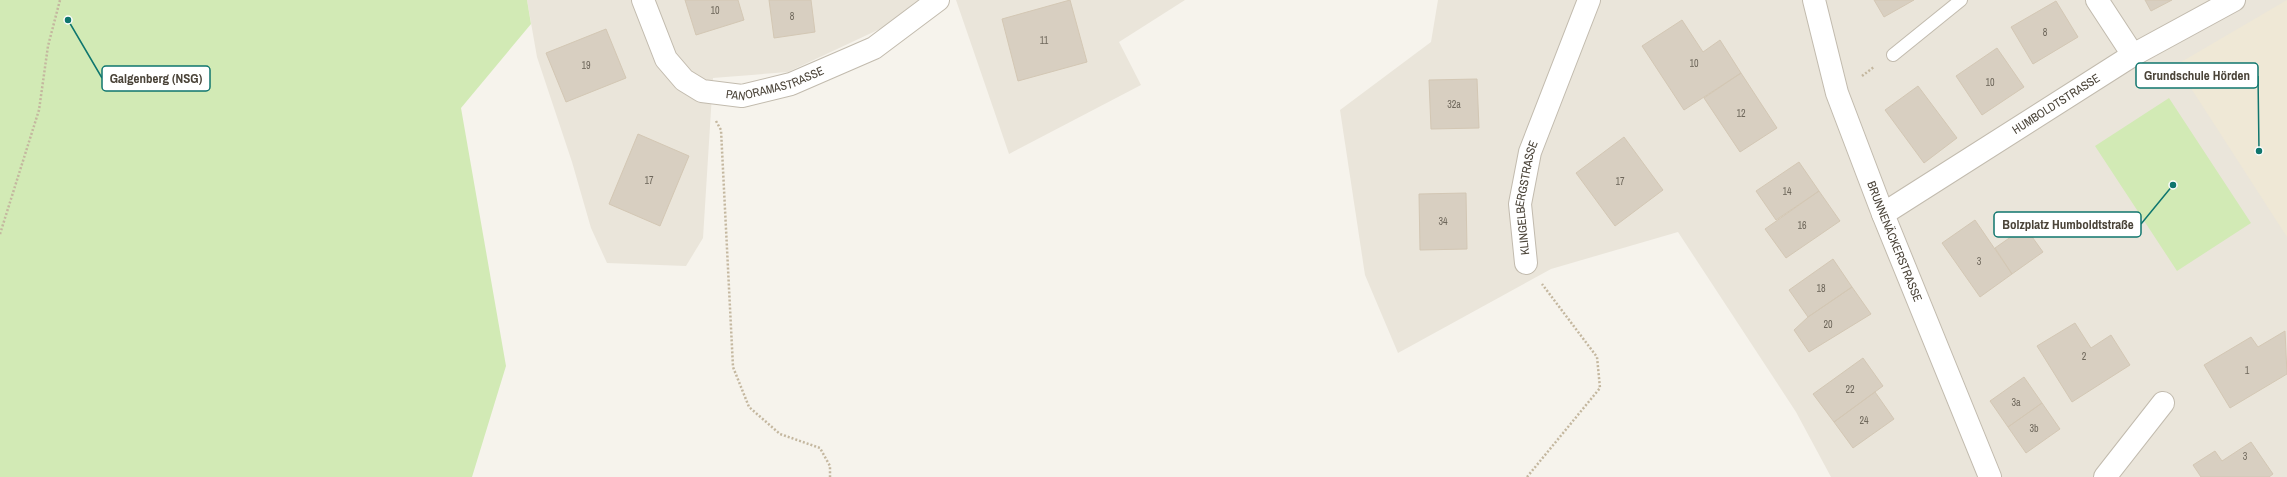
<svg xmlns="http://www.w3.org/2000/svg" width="2287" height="477" viewBox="0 0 2287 477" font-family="'Archivo Narrow',sans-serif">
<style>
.residential{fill:#eae5da}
.education{fill:#efe8d6}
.green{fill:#d2eab5}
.building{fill:#d8cfc1;stroke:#d3c7b4}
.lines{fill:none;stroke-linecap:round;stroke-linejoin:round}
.service-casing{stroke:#c2bbae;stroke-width:14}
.minor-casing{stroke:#c2bbae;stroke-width:24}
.path{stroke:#c4b79f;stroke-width:2.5;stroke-dasharray:2 2;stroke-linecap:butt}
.service{stroke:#fff;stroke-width:12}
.minor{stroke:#fff;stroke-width:22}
.labels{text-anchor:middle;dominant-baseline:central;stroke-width:3;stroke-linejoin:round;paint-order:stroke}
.number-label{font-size:10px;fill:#6e675b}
.street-label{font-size:12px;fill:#4b4439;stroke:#fff}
.leader{fill:none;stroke:#0f766e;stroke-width:1.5}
.callout-dot{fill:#0f766e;stroke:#fff;stroke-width:1.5}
.callout{fill:#fff;stroke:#0f766e;stroke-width:1.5}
.callout-label{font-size:13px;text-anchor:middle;font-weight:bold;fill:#4b4439}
</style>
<rect width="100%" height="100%" fill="#f6f3ec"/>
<path class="residential" d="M527 0H918L882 28 788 72 713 78 703 238 686 266 607 263 591 228 572 162 537 57Z
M956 0H1185L1119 42 1141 85 1009 154Z
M1438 0H2287V477H1831L1796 412 1678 232 1551 269 1398 353 1365 275 1340 110 1431 42Z"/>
<path class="education" d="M2287 0V237L2176 65Z"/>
<path class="green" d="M0 0H527L531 24 461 108 506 366 472 477H0Z
M2169 98 2251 223 2177 271 2095 146Z"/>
<path class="building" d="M685 0H738L744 20 696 35Z
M769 0H811L815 32 774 38Z
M1070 0 1087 62 1018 81 1002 19Z
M1874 0H1914L1884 17Z
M2145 0H2172L2151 11Z
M2056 1 2078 37 2033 64 2011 27Z
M1682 20 1703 52 1720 40 1741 73 1684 110 1642 46Z
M606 29 626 78 566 102 546 53Z
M1997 48 2024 87 1982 115 1956 76Z
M1741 73 1777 128 1740 152 1704 98Z
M1477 79 1479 128 1431 129 1429 80Z
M1918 86 1957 138 1924 163 1885 110Z
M638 134 689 156 660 226 609 204Z
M1624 137 1663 190 1615 226 1576 173Z
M1799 162 1819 191 1776 220 1756 191Z
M1819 191 1840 221 1786 258 1765 229Z
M1466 193 1467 249 1420 250 1419 194Z
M1975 220 2012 274 1980 297 1942 243Z
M2025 227 2043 252 2012 274 1995 248Z
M1833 259 1852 287 1808 317 1789 290Z
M1852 287 1871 314 1809 352 1794 330 1808 317Z
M2075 323 2091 348 2111 335 2130 365 2072 402 2037 346Z
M2285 331 2287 374 2230 408 2204 365 2251 337 2258 347Z
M1863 358 1883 386 1834 422 1813 394Z
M2024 377 2042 403 2008 427 1990 401Z
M1875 392 1894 419 1853 448 1834 422Z
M2042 403 2060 429 2026 453 2008 427Z
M2251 442 2273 474 2269 477H2201L2193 465 2215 451 2222 461Z"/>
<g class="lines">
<g class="service-casing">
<path id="service" d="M1893 55 1961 0"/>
</g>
<g class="minor-casing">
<g id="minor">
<path id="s1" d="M643 0 666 59 684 80 702 91 742 96 791 84 874 48 938 0"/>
<path id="s2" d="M1814 0 1837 93 1883 214 1990 477"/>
<path d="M2097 0 2133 55"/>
<path id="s3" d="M1883 214 2133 55 2234 0"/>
<path id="s4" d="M1526 263 1520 204 1530 152 1589 0"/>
<path d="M2105 477 2163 403"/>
</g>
</g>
<path class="path" d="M1862 76 1874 67
M716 121 721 130 733 367 749 407 780 434 820 448 830 466V477
M0 234 39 110 48 46 60 0
M1527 477 1600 388 1597 357 1542 284"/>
<use href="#service" class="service"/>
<use href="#minor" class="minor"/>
</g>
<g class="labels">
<g class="number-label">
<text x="715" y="10">10</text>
<text x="792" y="16">8</text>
<text x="2045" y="32">8</text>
<text x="1044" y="40">11</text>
<text x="1694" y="63">10</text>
<text x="586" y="65">19</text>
<text x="1990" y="82">10</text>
<text x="1454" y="104">32a</text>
<text x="1741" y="113">12</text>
<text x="649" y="180">17</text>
<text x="1620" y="181">17</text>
<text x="1787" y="191">14</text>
<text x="1443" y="221">34</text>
<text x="1802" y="225">16</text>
<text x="1979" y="261">3</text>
<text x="1821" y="288">18</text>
<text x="1828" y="324">20</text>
<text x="2084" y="356">2</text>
<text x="2247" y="370">1</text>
<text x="1850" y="389">22</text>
<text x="2016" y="402">3a</text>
<text x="1864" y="420">24</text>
<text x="2034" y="428">3b</text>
<text x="2245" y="456">3</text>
</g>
<g class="street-label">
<text stroke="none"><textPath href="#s1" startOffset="187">PANORAMASTRASSE</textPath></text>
<text stroke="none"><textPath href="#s3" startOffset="205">HUMBOLDTSTRASSE</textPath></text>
<text stroke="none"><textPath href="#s4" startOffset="66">KLINGELBERGSTRASSE</textPath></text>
<text stroke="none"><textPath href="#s2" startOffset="255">BRUNNENÄCKERSTRASSE</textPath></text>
</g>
</g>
<path class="leader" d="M2259 151L2258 76M68 20L102 78M2173 185L2141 224"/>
<g class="callout-dot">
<circle cx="2259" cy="151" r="4"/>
<circle cx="68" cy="20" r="4"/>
<circle cx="2173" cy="185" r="4"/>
</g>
<g class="callout">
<rect x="2136" y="63" width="122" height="25" rx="4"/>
<rect x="102" y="66" width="108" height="25" rx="4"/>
<rect x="1994" y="212" width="147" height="25" rx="4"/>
</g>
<g class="callout-label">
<text x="2197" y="80">Grundschule Hörden</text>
<text x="156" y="83">Galgenberg (NSG)</text>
<text x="2068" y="229">Bolzplatz Humboldtstraße</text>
</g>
</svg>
